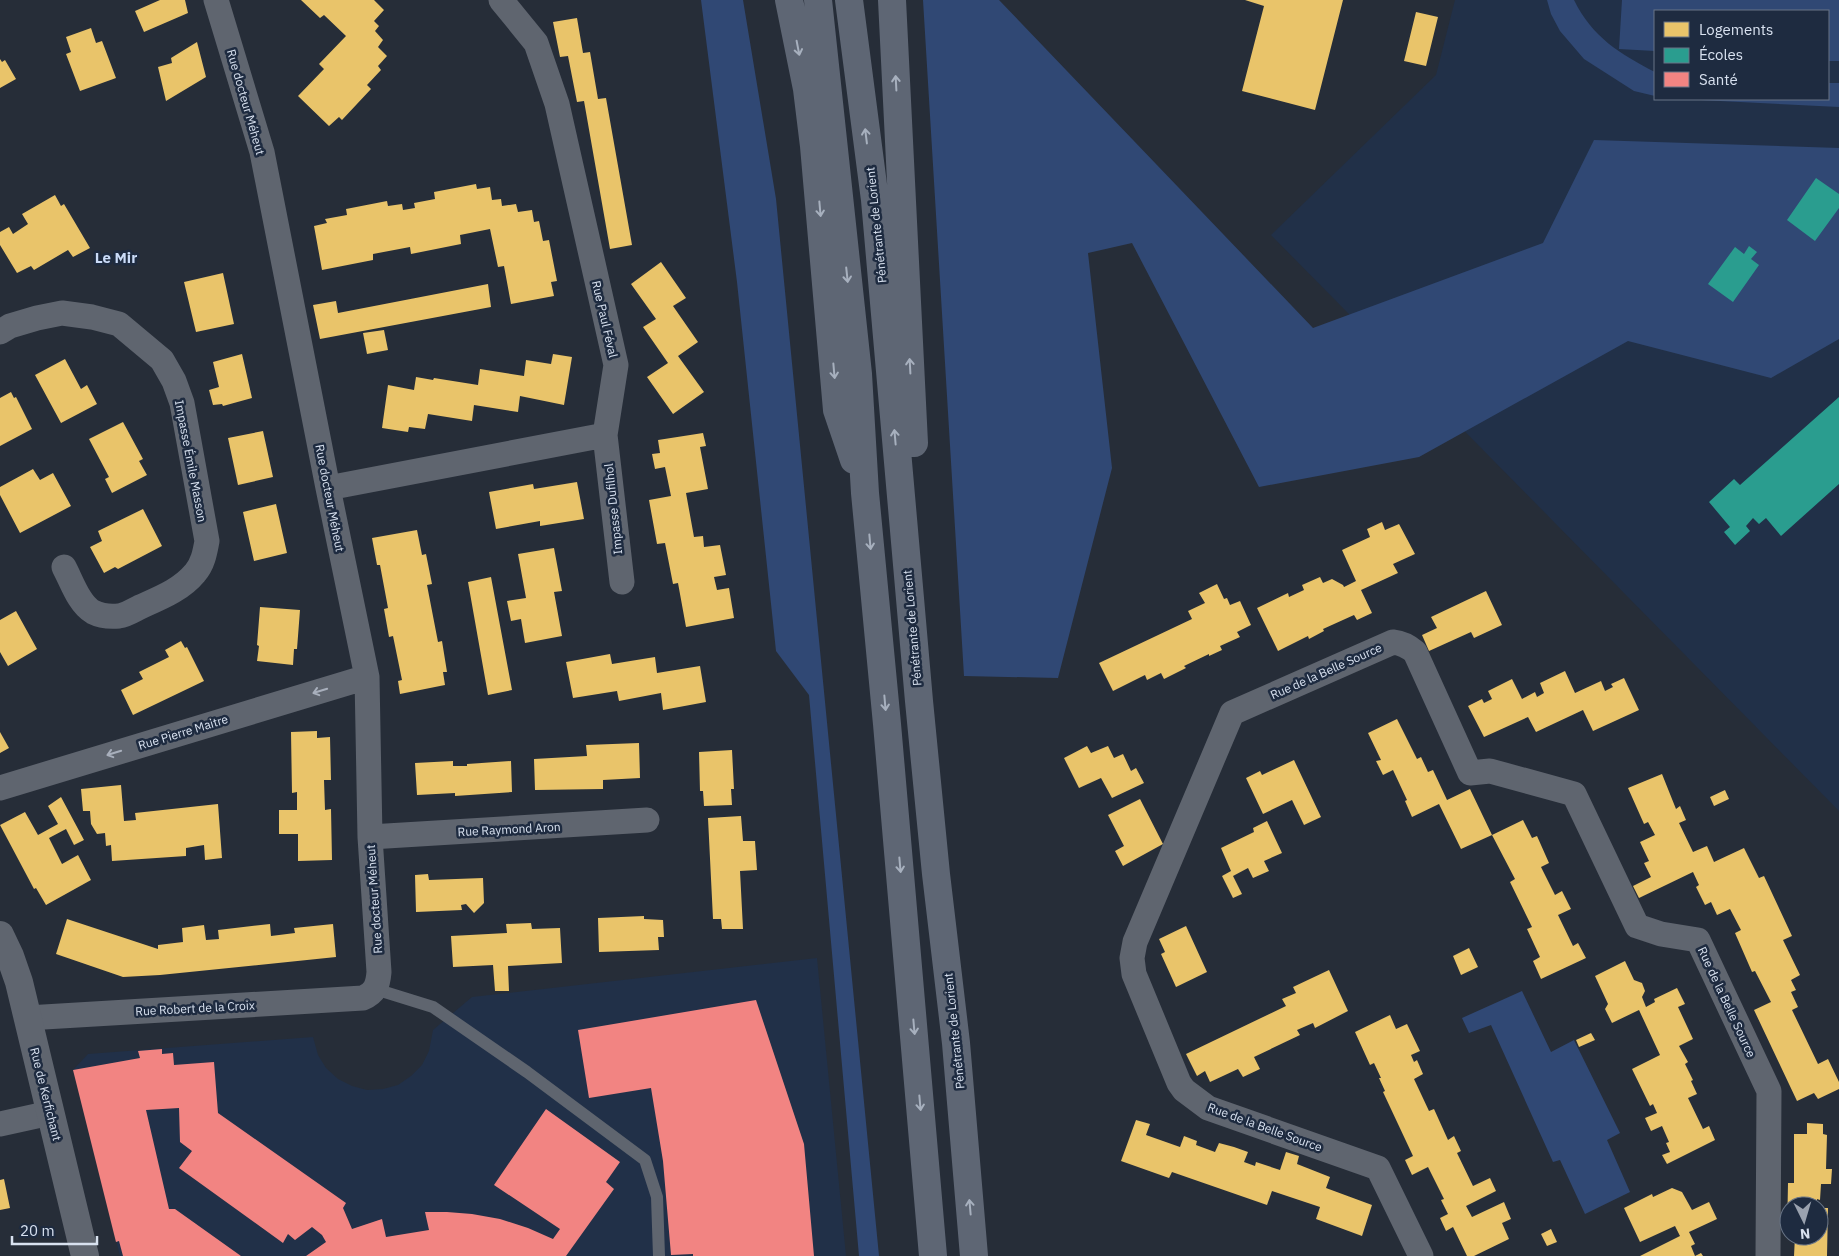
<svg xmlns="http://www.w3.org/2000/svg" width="1839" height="1256" viewBox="0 0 1839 1256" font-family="'IBM Plex Sans',sans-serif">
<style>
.built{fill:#213048;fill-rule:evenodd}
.green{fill:#304874}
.homes{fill:#e9c46a}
.schools{fill:#2a9d8f}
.health{fill:#f28482}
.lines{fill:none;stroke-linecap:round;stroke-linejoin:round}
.service{stroke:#5f656f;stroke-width:12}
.minor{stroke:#5f656f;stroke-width:25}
.tertiary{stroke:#5f656f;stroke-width:28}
.trunk{stroke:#5e6674;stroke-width:28}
.oneway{stroke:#a7b0be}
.oneway2{stroke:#a8afbc}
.labels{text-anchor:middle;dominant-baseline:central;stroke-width:5;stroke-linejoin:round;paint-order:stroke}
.street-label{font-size:12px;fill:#d8e1ef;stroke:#1e2b40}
.quarter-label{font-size:15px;font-weight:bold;fill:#cadbf7;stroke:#1e2b40}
</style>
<rect width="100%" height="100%" fill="#262d38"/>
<path class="built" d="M1455 0H1839V811L1271 235 1436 75ZM1655 11H1828V99H1655Z
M817 958 846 1256H120L73 1070 88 1054 313 1037 318 1055 326 1068 338 1079 352 1086 367 1090 383 1089 398 1085 411 1076 422 1065 429 1051 433 1030 472 997Z"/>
<path class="green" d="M701 0H743L776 199 879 1256H859L809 695 776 651 737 282Z
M923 0H999L1313 328 1543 243 1594 140 1839 148V339L1771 378 1628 341 1419 457 1259 487 1132 243 1088 253 1112 468 1058 678 964 676Z
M1547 0H1574C1592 37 1620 54 1655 72V96L1634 91 1584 59 1560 31 1551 14Z
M1622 0H1839V61H1828V11H1655V51L1619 49Z
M1828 83H1839V107L1680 99H1828Z
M1522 991 1551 1052 1574 1040 1620 1133 1607 1140 1630 1192 1585 1214 1560 1160 1553 1162 1491 1025 1469 1033 1462 1018Z"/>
<path class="homes" d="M160 0H185L188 13 144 32 135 11Z
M301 0H374L384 10 374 21 379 26 375 31 383 40 378 47 387 56 378 66 381 70 367 85 371 89 342 120 339 117 329 126 298 96 324 69 319 64 346 36 324 15 320 18Z
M1245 0H1343L1315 110 1242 91 1264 6Z
M1416 12 1438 17 1426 66 1404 61Z
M577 18 583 53 590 52 598 99 606 98 632 245 610 249 584 101 577 102 568 56 560 57 553 22Z
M91 28 96 43 102 41 116 78 80 91 66 54 71 52 66 37Z
M197 42 206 77 166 101 158 67 172 63 171 58Z
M0 59 2 62 5 60 16 79 0 88Z
M476 184 477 189 490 187 492 200 501 199 502 206 516 204 518 212 532 210 534 222 539 221 543 241 549 240 557 281 551 282 554 296 511 304 504 266 498 267 490 229 460 235 461 244 411 254 410 247 373 254V260L322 270 314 226 327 223 325 219 347 215 346 209 387 201 388 206 402 204 403 210 415 208 414 203 435 199 434 192Z
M55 195 61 206 64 204 90 248 73 257 68 250 34 270 31 266 17 273 0 245V232L9 227 13 234 28 224 22 214Z
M661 262 686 298 673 306 698 342 678 356 704 392 673 414 647 377 668 363 643 327 656 319 631 284Z
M223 273 234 324 196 332 184 282Z
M488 284 491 307 320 339 313 305 336 301 338 313Z
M384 330 388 350 367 354 363 333Z
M242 354 252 398 223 406 222 404 213 405 209 390 219 387 213 362Z
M553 354 572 357 564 405 520 396 518 412 474 405 472 421 428 414 425 429 409 427 408 432 382 428 388 385 414 390 416 377 433 380 434 378 478 385 480 369 524 376 526 360 551 364Z
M65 359 81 389 87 385 97 404 61 423 35 375Z
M11 392 14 398 16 397 32 429 0 446V398Z
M123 422 143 459 139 461 147 475 112 493 105 479 109 477 89 439Z
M263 431 273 477 238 485 228 438Z
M703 433 706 446 700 447 708 489 686 493 694 537 703 536 704 547 720 545 726 575 714 577 717 590 729 588 734 618 686 627 678 583 673 584 665 543 657 544 649 500 671 496 665 467 655 469 652 454 660 453 658 440Z
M33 469 40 480 53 473 71 506 20 533 0 495V487Z
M577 482 584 519 540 526V521L496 529 489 492 533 484 534 489Z
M276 504 287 553 254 561 243 512Z
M143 509 162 546 118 569 115 567 104 573 90 547 102 541 98 531Z
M1382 522 1385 530 1399 524 1415 554 1393 564 1398 573 1361 590 1372 613 1357 620 1354 615 1323 629 1324 631 1309 639 1308 636 1278 651 1257 608 1288 593 1289 597 1304 590 1302 585 1320 577 1323 583 1332 579 1343 585 1344 587 1356 581 1342 550 1370 537 1367 529Z
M417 530 422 555 426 554 432 584 427 585 438 642 442 641 447 672H443L445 685 400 694 398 681 402 680 393 636 389 637 384 609 388 608 380 565H377L372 538Z
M554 548 562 591 554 592 562 636 525 643 521 619 511 621 507 601 526 598 518 554Z
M491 577 512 690 488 695 468 582Z
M1217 584 1224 599 1227 598 1230 605 1240 601 1251 625 1237 632 1240 637 1220 646 1222 650 1209 656V654L1184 666 1186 668 1164 679 1161 673 1147 680 1145 675 1113 691 1099 663 1192 619 1188 611 1205 603 1199 593Z
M1486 591 1502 625 1474 638 1471 632 1429 651 1422 635 1437 628 1431 617Z
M260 607 300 610 297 649H294L293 665 257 661 259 646 257 645Z
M16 611 37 649 8 666 0 652V620Z
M181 641 185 648 187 647 204 681 133 715 121 690 143 679 139 672 169 657 165 650Z
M610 654 612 664 655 657 657 673 700 666 706 702 663 710 661 693 619 701 617 691 573 698 566 662Z
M1565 671 1575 693 1601 681 1605 691 1613 687 1611 684 1624 678 1639 710 1593 731 1583 710 1536 732 1528 717 1484 737 1468 706 1482 699 1484 703 1492 699 1488 691 1512 679 1522 699 1535 692 1537 697 1544 693 1540 683Z
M1397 719 1417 759 1421 757 1428 772 1433 770 1447 800 1470 789 1492 835 1461 849 1439 804 1412 817 1405 801 1407 800 1393 770 1383 775 1376 761 1381 760 1368 733Z
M317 731V738L330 737 331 780H324L325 810 331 809 332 860 298 861V834H279V810H297V792L292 793 291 732Z
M0 732 9 748 0 753Z
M639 743 640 778 603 780V789L535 790 534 759 587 756 586 745Z
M1087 746 1091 753 1108 746 1114 758 1123 754 1131 771 1136 768 1144 783 1112 798 1101 778 1079 788 1064 758Z
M732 750 734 789H731L732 805 704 806 703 791H700L699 752Z
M1294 760 1321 817 1304 825 1292 800 1263 814 1246 778 1260 771 1262 775Z
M453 761V766H467V764L511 761 512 792 455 796V793L417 795 415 763Z
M1662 774 1676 809 1680 806 1686 820 1679 823 1693 852 1707 846 1714 862 1744 848 1759 878 1764 876 1792 936 1783 940 1800 975 1791 980 1796 990 1791 992 1798 1007 1792 1010 1818 1064 1828 1059 1839 1082V1089L1818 1099 1814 1093 1797 1101 1754 1010 1771 1002 1755 971 1752 972 1735 933 1741 930 1730 909 1717 915 1711 902 1705 905 1696 887 1699 885 1693 872 1639 898 1633 886 1651 877 1644 863 1649 861 1640 842 1655 835 1648 822 1644 824 1628 788Z
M121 785 124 821 136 820 135 813 218 804 222 858 205 860 204 845 186 848V856L112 861 111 845 106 846 105 833 97 834 91 824 90 811H83L81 789Z
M1725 790 1729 799 1714 806 1710 797Z
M61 797 84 840 74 845 66 829 49 838 62 864 78 855 91 880 46 905 36 888 34 889 0 825 25 812 38 835 58 824 48 806Z
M1140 799 1163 844 1123 866 1115 851 1124 846 1108 815Z
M741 816 743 841H755L757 870 740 871 743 929H722L721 919H713L708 818Z
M1523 820 1532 838 1537 836 1549 863 1541 867 1555 895 1562 891 1571 909 1558 915 1573 946 1578 943 1586 958 1541 979 1533 961 1540 957 1527 929 1532 927 1510 882 1515 879 1492 835Z
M1267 821 1282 853 1264 861 1269 871 1253 878 1248 868 1233 876 1242 894 1233 898 1222 876 1231 871 1221 848 1254 832 1253 828Z
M428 874 429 880 483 878 484 903 474 913 466 904 461 905 462 910 416 912 415 875Z
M644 916V919L663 920 664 937H658L659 950 599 952 598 918Z
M67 919 158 949V945L183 942 182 928 204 925 206 940 219 939 218 930 270 924 271 936 295 933 294 928 333 924 336 957 160 975 123 977 56 954Z
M531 923 532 929 560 928 562 963 508 966 509 991H495L493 965 453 967 451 936 507 933 506 924Z
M1186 926 1207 972 1176 987 1161 954 1165 952 1159 939Z
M1469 948 1478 967 1461 975 1453 956Z
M1625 961 1634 980 1642 983 1645 991 1642 997 1646 1007 1655 1002 1654 999 1677 988 1685 1004 1678 1007 1693 1039 1679 1046 1688 1062 1685 1064 1693 1080 1691 1081 1697 1094 1688 1098 1703 1129 1709 1126 1715 1140 1667 1164 1662 1155 1670 1152 1666 1143 1669 1142 1662 1126 1651 1131 1645 1118 1657 1113 1653 1104 1650 1106 1632 1069 1660 1055 1639 1010 1612 1023 1605 1009 1608 1004 1595 976Z
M1329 970 1348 1011 1315 1028 1313 1023 1297 1030 1300 1035 1254 1057 1260 1069 1243 1077 1238 1069 1210 1082 1205 1071 1197 1076 1186 1054 1286 1006 1282 999 1296 993 1293 987Z
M1390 1015 1396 1029 1407 1024 1420 1051 1411 1055 1414 1062 1417 1060 1423 1074 1414 1079 1429 1111 1434 1109 1448 1140 1454 1136 1461 1151 1457 1153 1473 1186 1490 1178 1496 1191 1466 1206 1472 1217 1504 1202 1511 1219 1502 1223 1509 1239 1474 1256H1467L1453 1227 1446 1231 1440 1218 1448 1214 1441 1200 1444 1199 1428 1167 1412 1175 1405 1160 1413 1156 1383 1092 1385 1091 1379 1078H1381L1374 1063 1370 1065 1355 1032Z
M1591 1033 1595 1040 1579 1047 1576 1040Z
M1136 1120 1150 1124 1146 1135 1180 1147 1184 1136 1197 1141 1196 1145 1215 1152 1219 1143 1234 1147 1248 1152 1244 1162 1255 1166 1256 1162 1280 1170 1286 1152 1299 1156 1297 1164 1330 1177 1326 1188 1372 1205 1362 1236 1316 1219 1320 1207 1272 1191 1267 1205 1172 1172 1169 1178 1121 1161Z
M1807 1123 1823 1124V1134L1827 1135 1826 1169H1832L1831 1184H1821L1820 1200 1817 1199V1206H1789V1234H1787L1788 1183H1794V1134H1807Z
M4 1179 10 1208 0 1210V1180Z
M1672 1188 1682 1192 1692 1210 1709 1202 1717 1219 1689 1232 1695 1244 1691 1246 1695 1256 1701 1253 1703 1256H1640L1680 1236 1675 1226 1640 1242 1624 1208 1652 1194 1653 1197Z
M1819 1208H1828L1827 1256H1794L1795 1236H1819Z
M1551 1229 1557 1242 1547 1246 1541 1234Z"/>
<path class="schools" d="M1816 178 1839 194V208L1815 241 1787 220Z
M1749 246 1757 252 1751 259 1759 265 1733 302 1708 284 1735 247 1744 254Z
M1839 397V484L1781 536 1766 518 1759 524 1753 518 1746 526 1750 531 1735 545 1724 532 1730 527 1709 502 1734 479 1740 485Z"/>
<path class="health" d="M756 1000 804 1144 814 1256H693V1254L671 1255 663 1161 651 1088 589 1098 578 1030Z
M162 1049V1054L173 1053 174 1065 214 1062 218 1113 346 1203 343 1208 352 1229 382 1219 386 1237 429 1230 425 1212H447L472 1214 500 1219 528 1228 553 1239 560 1229 494 1185 546 1109 620 1162 606 1182 614 1189 566 1256H306L326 1242 322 1235 312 1227 295 1240 288 1234 283 1243 179 1168 192 1151 180 1142 179 1108 146 1110 169 1209H175L241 1256H123L119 1241 116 1242 73 1070 140 1058 138 1051Z"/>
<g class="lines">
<path class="service" d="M375 989 433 1007 527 1072 645 1160 657 1197 659 1256"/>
<path class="minor" d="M501 0 536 43 557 104 616 365 605 435 622 582
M0 332 10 326 37 318 62 313 92 317 119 324 162 360 174 381 182 403 207 541C205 552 203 564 195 573 181 590 160 598 140 607 134 610 126 615 119 616 110 617 101 616 93 612 79 604 72 582 64 567
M328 488 605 435
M0 788 367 677
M370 837 647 820
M27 1018 363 998C375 993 378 985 379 972L370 837 367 677 328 488 262 152 216 0
M0 1124 50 1113
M1421 1256 1378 1168 1208 1108 1184 1090 1179 1083 1134 974 1132 958 1135 942 1232 713 1393 642C1402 643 1408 646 1415 652L1470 773 1490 771 1574 794 1637 926 1661 934 1698 940 1769 1091 1768 1256"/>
<path class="tertiary" d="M0 935 10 956 19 982 85 1256"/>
<path class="trunk" d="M789 0 807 89 814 146 837 410 854 460
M818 0 858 374 865 493 887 724 933 1256
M849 0 875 200 919 701 936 874 956 1043 974 1256
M892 0 914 443"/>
</g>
<defs><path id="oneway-shaft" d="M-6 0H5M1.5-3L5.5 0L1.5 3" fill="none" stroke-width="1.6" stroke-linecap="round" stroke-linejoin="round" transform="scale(1.25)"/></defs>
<g class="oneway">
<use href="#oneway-shaft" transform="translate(798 48) rotate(79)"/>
<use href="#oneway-shaft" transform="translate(896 83) rotate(-93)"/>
<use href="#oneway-shaft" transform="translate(866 136) rotate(-97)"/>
<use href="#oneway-shaft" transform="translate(820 209) rotate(85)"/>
<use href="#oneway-shaft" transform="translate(847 275) rotate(84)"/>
<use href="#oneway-shaft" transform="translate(910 366) rotate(-93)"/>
<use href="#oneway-shaft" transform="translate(834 371) rotate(85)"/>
<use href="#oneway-shaft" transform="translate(895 437) rotate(-95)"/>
<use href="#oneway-shaft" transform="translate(870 542) rotate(85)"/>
<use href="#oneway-shaft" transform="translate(885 703) rotate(85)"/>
<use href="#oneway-shaft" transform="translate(900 865) rotate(85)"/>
<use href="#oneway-shaft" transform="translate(914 1027) rotate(85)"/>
<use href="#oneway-shaft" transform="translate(920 1103) rotate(85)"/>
<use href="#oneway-shaft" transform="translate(970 1207) rotate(-95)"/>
</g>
<g class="oneway2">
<use href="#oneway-shaft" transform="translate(320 691) rotate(163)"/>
<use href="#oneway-shaft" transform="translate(114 753) rotate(163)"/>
</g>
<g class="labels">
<g class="street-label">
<text transform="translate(246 102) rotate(74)">Rue docteur Méheut</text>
<text transform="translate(876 225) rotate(-96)">Pénétrante de Lorient</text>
<text transform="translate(605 319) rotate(77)">Rue Paul Féval</text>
<text transform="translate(191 461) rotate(79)">Impasse Émile Masson</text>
<text transform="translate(330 498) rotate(79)">Rue docteur Méheut</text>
<text transform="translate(613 509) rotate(-96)">Impasse Dufilhol</text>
<text transform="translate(912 628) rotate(-95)">Pénétrante de Lorient</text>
<text transform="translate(1326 671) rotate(-24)">Rue de la Belle Source</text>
<text transform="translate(183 732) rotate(-17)">Rue Pierre Maitre</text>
<text transform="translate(509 829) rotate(-3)">Rue Raymond Aron</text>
<text transform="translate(374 899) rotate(-94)">Rue docteur Méheut</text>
<text transform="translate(1727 1002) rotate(65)">Rue de la Belle Source</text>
<text transform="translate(195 1008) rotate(-3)">Rue Robert de la Croix</text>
<text transform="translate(954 1031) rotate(-96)">Pénétrante de Lorient</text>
<text transform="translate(46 1094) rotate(76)">Rue de Kerfichant</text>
<text transform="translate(1265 1127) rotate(20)">Rue de la Belle Source</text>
</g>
<g class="quarter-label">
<text x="116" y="257">Le Mir</text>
</g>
</g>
<rect x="1654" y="10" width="175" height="90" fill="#1e2b40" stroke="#687486"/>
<rect x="1664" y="22" width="25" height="15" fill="#e9c46a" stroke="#687486"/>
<text x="1699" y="35" font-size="15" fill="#d8e1ef">Logements</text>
<rect x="1664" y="48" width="25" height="15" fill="#2a9d8f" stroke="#687486"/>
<text x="1699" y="60" font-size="15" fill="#d8e1ef">Écoles</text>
<rect x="1664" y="72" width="25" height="15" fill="#f28482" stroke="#687486"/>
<text x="1699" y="85" font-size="15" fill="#d8e1ef">Santé</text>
<g transform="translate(1804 1221) rotate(175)"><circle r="24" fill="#1e2b40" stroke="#687486"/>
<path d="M0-4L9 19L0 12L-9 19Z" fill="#9aa2af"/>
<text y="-8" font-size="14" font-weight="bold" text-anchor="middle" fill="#d8e1ef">N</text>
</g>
<path d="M12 1236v8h85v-8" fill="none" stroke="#d8e1ef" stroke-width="2.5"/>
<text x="20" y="1236" font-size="15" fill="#d8e1ef" stroke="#1e2b40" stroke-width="4" paint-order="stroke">20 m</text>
</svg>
